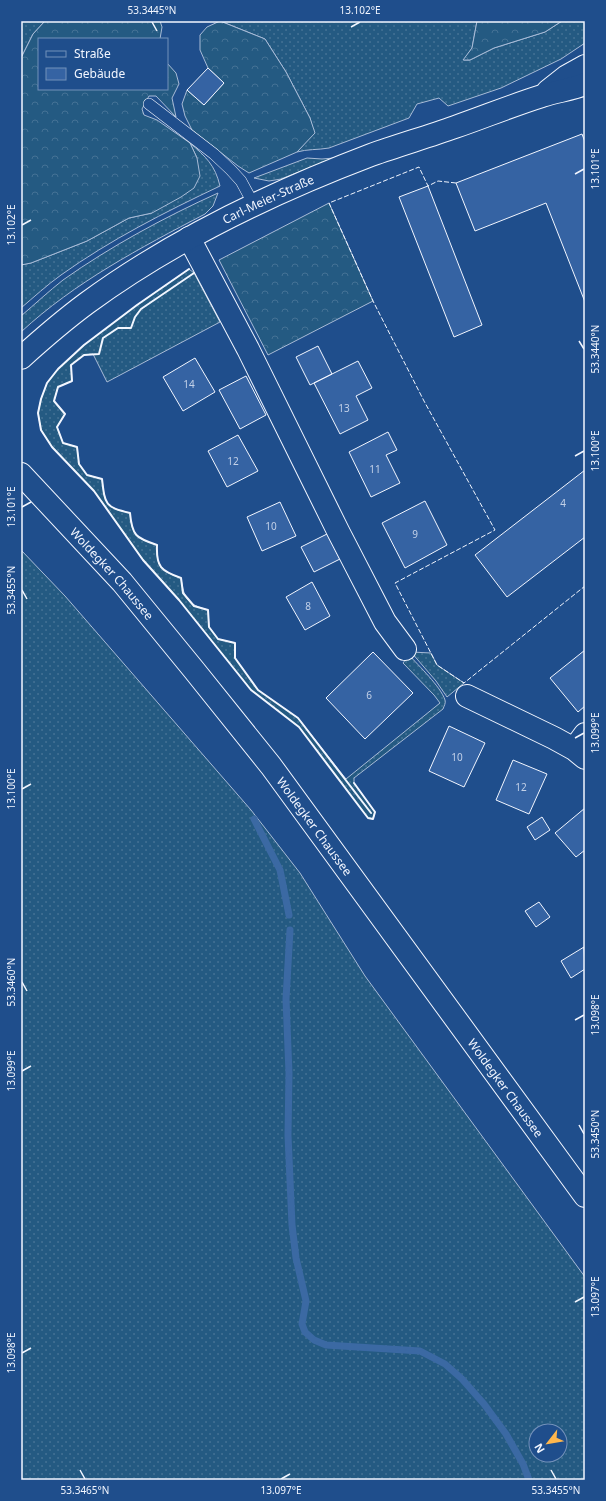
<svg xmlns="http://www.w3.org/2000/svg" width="606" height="1501" viewBox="0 0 606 1501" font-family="'Noto Sans',sans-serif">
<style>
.grass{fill:url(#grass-dots);stroke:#a8bbd7;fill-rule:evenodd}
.forest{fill:url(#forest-crowns);stroke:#a8bbd7}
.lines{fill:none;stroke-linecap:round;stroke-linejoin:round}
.stream{stroke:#3b69a3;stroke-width:7}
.building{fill:#3563a3;stroke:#f2f6ff}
.lane-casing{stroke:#f2f6ff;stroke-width:12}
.street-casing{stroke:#f2f6ff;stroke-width:24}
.secondary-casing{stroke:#f2f6ff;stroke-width:24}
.primary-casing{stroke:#f2f6ff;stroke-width:24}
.lane{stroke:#1f4e8c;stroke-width:11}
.street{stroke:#1f4e8c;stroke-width:22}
.secondary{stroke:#1f4e8c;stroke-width:22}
.primary{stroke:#1f4e8c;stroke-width:22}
.fence{stroke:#f2f6ff;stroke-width:1;stroke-dasharray:5 2;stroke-linecap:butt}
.wall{stroke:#f2f6ff;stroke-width:2}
.ticks{fill:none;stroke:#f2f6ff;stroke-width:1.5}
.labels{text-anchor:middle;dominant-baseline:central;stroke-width:3;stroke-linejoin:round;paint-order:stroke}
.number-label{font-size:10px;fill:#c3d1e8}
.street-label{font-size:12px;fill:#f2f6ff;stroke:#1f4e8c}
.neatline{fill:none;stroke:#f2f6ff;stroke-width:1.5}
.ticks-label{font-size:10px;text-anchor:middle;fill:#f2f6ff}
</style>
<defs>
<pattern id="grass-dots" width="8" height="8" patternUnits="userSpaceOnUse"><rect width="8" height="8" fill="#245a82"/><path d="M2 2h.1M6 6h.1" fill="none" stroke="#447295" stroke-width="1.8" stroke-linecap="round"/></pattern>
<pattern id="forest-crowns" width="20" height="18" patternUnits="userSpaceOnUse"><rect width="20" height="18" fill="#245a82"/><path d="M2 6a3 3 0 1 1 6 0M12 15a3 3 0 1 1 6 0" fill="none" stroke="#447295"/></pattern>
</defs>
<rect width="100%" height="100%" fill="#1f4e8c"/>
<path class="grass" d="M21 21H45L33 34 21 58Z
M220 21H477L472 48 464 60H470L494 48 545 32 562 21H585V43L561 59 501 88 448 106 439 98 417 104 409 118 329 148C318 150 307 149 297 152L314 133 310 118 286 72 265 39Z
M190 143C206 157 215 165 220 186 165 212 110 240 61 275 47 285 34 297 21 308V265L31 263 87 241 129 218 152 213 197 158Z
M307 158 322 159 334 158 281 179 269 181 254 178Z
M218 193 213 206 205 214C140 248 75 282 21 332V316C35 304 49 291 63 280 111 246 165 217 218 193Z
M189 269 194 273 220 322 107 382 93 354 84 355 71 365 72 381 58 387 54 401 65 414 57 427 63 443 77 447 79 464 87 475 102 479C105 505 105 507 130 513 132 536 136 538 157 545 156 567 161 571 181 578 184 599 187 604 208 610L209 627 218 639 235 643V658L258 690 298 718 346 779 440 703 434 695 403 663 409 655C418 665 441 687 445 700 446 703 444 706 443 709L354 778V783L375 812 373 819 368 818 299 727 251 690 179 600 143 560 94 491 52 447 41 430 38 413 41 399 47 383 58 369 84 345 137 305Z
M21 550 65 596 251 810 300 873 365 976 585 1277V1480H21ZM536 1431H560V1455H536Z
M411 652 431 653 437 665 464 683 447 697 436 681Z"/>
<path class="forest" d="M45 21H160L162 27 160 39H39V89H167V63L176 73 179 84 172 98 176 117 156 96H149L142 109 144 115 157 120 190 143 197 158 200 176 194 188 181 197 152 213 129 218 87 241 31 263 21 265V58L33 34Z
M220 21 265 39 286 72 310 118 315 133 297 152 249 173 238 166 192 130 185 116 182 104 187 90 204 105 224 83 208 68 200 50V35L207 27Z
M477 21H562L545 32 494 48 470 60H463L472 48Z
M329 203 373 301 268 355 219 260Z"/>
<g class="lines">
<path class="stream" d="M254 819 280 870 289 915
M290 930 286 999 289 1073 288 1135 292 1225 296 1258 306 1301 302 1324 305 1332 314 1340 326 1345 420 1351 445 1364 462 1379 484 1404 506 1434 523 1464 529 1480"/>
</g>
<path class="building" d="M208 68 224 83 204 105 187 90Z
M582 134 585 142V302L546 203 475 231 456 183Z
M428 186 482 325 454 337 399 197Z
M318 346 332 374 310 385 296 357Z
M195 358 215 392 183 411 163 377Z
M358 361 372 388 356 396 368 420 340 434 314 383Z
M246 376 266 415 240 429 219 390Z
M388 432 397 450 386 455 400 483 371 497 349 452Z
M238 435 258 471 227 487 208 451Z
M585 470V537L507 597 475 555Z
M425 501 447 545 405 568 382 523Z
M280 502 296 536 262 551 247 517Z
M327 534 340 559 314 572 301 547Z
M312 582 330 616 305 630 286 597Z
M585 650V706L578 712 550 678Z
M373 652 413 693 365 739 326 698Z
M449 726 485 743 464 787 429 771Z
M513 760 547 774 529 814 496 800Z
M585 808V850L576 857 555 833Z
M542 817 550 830 535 840 527 827Z
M539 902 550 917 536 927 525 911Z
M584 947 585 969 571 978 561 961Z"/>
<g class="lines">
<g class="lane-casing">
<path id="lane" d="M149 104 214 154 231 170 241 181 254 205"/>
</g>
<g class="street-casing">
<path id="street" d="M189 238 248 349 338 531 385 622 405 649
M467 696 554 738 574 749 585 758
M574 749 585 734"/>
</g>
<g class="secondary-casing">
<g id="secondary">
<path id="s1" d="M21 474 122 582 194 670 271 766 585 1196"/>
</g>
</g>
<g class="primary-casing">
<g id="primary">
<path d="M548 91 567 76 585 66"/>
<path id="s2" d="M21 358C42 339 64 320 87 303 173 240 271 193 371 155 399 145 427 137 455 127 484 117 513 105 542 96 556 91 571 90 585 84"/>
</g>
</g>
<use href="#lane" class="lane"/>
<use href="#street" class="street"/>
<use href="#secondary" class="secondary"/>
<use href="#primary" class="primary"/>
<path class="fence" d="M456 183 438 181 428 186 419 167 329 203 373 301 424 401 495 530 395 583 437 665 464 683 585 586"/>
<path class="wall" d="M189 269 137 305 84 345 58 369 47 383 41 399 38 413 41 430 52 447 94 491 143 560 179 600 251 690 299 727 368 818 373 819 375 812 354 783
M194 273 141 309 135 317 131 328H118L103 338 99 354 84 355 71 365 72 381 58 387 54 401 65 414 57 427 63 443 77 447 79 464 87 475 102 479C105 505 105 507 130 513 132 536 136 538 157 545 156 567 161 571 181 578L183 593 194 606 208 610 209 627 218 639 235 643V658L258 690 298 718 371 813"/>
</g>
<path class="ticks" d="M152 22 157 31M351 27 360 22M575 174 584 169M22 225 31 220M579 341 584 349M575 456 584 451M22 507 31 502M22 590 27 599M575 738 584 733M22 789 31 784M22 982 27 991M575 1020 584 1015M22 1071 31 1066M579 1125 584 1134M575 1302 584 1297M22 1353 31 1348M80 1470 85 1479M551 1470 556 1479M281 1479 290 1474"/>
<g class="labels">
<g class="number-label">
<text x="189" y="384">14</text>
<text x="344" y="408">13</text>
<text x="233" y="461">12</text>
<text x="375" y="469">11</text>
<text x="563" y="503">4</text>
<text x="271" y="526">10</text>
<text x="415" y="534">9</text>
<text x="308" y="606">8</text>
<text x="369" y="695">6</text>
<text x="457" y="757">10</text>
<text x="521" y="787">12</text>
</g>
<g class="street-label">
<text stroke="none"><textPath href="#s2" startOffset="295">Carl-Meier-Straße</textPath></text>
<text stroke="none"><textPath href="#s1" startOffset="135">Woldegker Chaussee</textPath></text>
<text stroke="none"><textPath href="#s1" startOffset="459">Woldegker Chaussee</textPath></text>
<text stroke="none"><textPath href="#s1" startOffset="783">Woldegker Chaussee</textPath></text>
</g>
</g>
<rect width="606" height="1501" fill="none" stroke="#1f4e8c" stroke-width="44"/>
<rect x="38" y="38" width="130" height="52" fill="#1f4e8c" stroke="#7391ba"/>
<rect x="46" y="51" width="20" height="6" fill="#1f4e8c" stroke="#7391ba"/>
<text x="74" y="58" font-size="12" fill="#f2f6ff">Straße</text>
<rect x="46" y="68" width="20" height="12" fill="#3563a3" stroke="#7391ba"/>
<text x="74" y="78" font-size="12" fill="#f2f6ff">Gebäude</text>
<g transform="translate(548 1443) rotate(239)"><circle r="19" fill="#1f4e8c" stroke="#7391ba"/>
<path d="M0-3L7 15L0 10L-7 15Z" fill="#ffb74d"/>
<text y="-6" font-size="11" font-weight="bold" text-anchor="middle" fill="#f2f6ff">N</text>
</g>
<rect x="22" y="22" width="562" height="1457" class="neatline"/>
<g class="ticks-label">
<text x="152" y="14">53.3445°N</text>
<text x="360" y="14">13.102°E</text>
<text transform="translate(595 169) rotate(-90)" y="4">13.101°E</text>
<text transform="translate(11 225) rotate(-90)" y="4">13.102°E</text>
<text transform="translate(595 349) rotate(-90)" y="4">53.3440°N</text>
<text transform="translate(595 451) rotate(-90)" y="4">13.100°E</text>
<text transform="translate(11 507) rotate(-90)" y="4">13.101°E</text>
<text transform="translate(11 590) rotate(-90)" y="4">53.3455°N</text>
<text transform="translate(595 733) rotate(-90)" y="4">13.099°E</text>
<text transform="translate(11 789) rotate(-90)" y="4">13.100°E</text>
<text transform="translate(11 982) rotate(-90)" y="4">53.3460°N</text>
<text transform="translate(595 1015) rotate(-90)" y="4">13.098°E</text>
<text transform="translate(11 1071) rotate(-90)" y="4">13.099°E</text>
<text transform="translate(595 1134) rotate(-90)" y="4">53.3450°N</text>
<text transform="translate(595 1297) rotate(-90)" y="4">13.097°E</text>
<text transform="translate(11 1353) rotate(-90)" y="4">13.098°E</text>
<text x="85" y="1494">53.3465°N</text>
<text x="281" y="1494">13.097°E</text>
<text x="556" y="1494">53.3455°N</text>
</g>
</svg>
